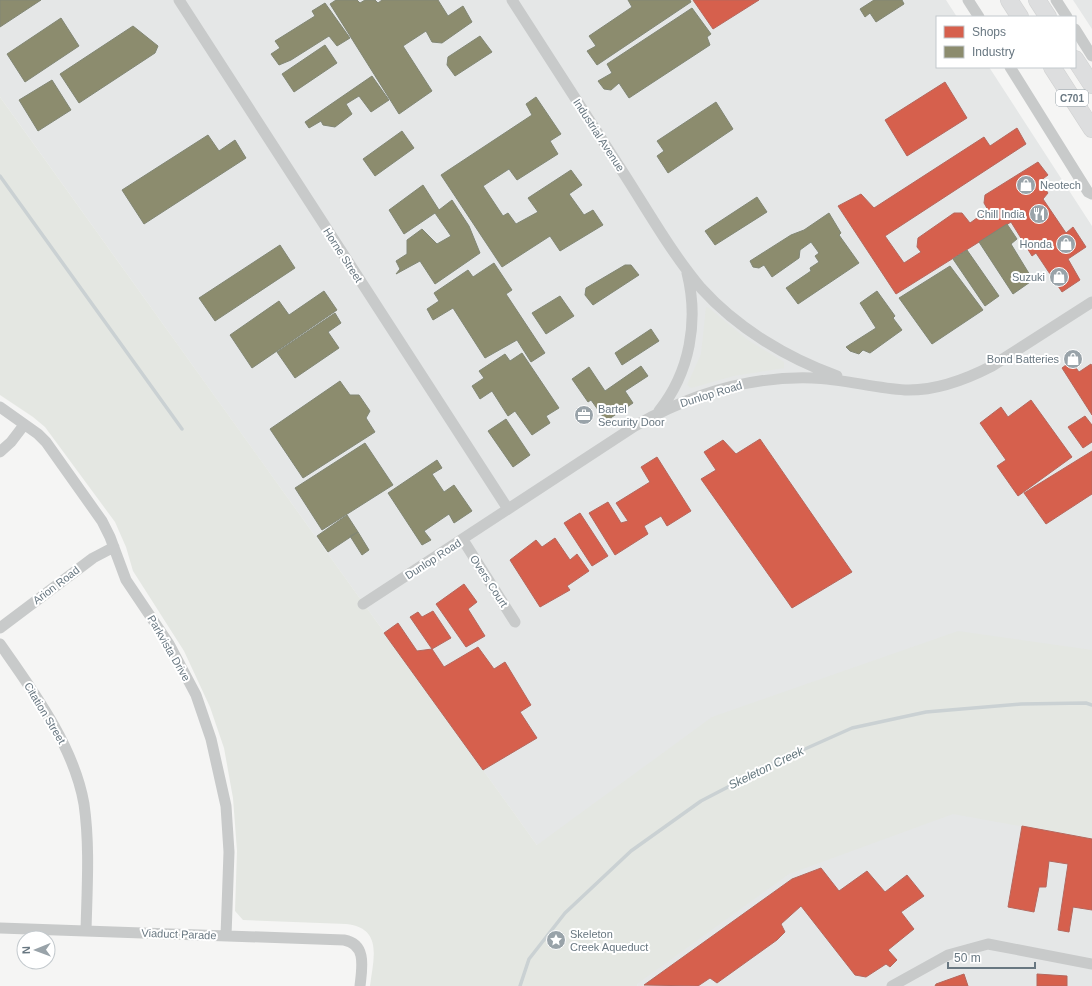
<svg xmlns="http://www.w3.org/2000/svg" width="1092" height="986" viewBox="0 0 1092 986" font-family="Helvetica,sans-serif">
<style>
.built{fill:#e5e7e7}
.green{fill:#e4e7e2}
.shops{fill:#d6604d;stroke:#b5675d}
.industry{fill:#8c8c6e;stroke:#818674}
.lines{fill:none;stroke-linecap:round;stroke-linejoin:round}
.stream{stroke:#cad1d3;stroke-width:3.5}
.primary-casing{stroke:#d1d2d2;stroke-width:18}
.minor{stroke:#c8caca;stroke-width:11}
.primary{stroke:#dddedf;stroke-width:17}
.labels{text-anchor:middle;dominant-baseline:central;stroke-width:4;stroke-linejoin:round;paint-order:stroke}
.shield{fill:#fff;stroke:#95a0a7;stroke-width:1}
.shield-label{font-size:10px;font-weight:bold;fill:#687781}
.street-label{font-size:11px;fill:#687781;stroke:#fff}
.poi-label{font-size:11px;fill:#687781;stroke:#fff;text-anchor:end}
.water-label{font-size:12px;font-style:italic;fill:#64777e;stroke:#fff}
</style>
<rect width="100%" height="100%" fill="#f5f5f4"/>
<path class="built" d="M0 0H946L957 17H937V67H989L1092 226V986H638L0 97Z
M1073 0H1092V29Z"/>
<path class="green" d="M0 97 537 845 712 717 958 631 1092 650V839L953 814 789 874 637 984 638 986H370C373 960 384 928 346 924L243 920 235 911 237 851 233 798 224 748 210 707 184 651 133 571 126 547 115 522 45 427 33 417 0 395Z
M706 307 709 308 748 340 784 362V368L734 376 691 388 687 385 701 354Z"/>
<path class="shops" d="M693 0H759L713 29Z
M945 82 967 118 907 156 885 120Z
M1017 128 1026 144 885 236 904 263 921 252 917 247 918 238 954 213H962L970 223 988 210 984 203 985 195 1038 162 1048 175 1040 181 1048 193 1043 199 1066 233 1073 227 1086 247 1068 259 1080 280 1062 292 1036 253 1032 256 1011 222 896 294 838 206 861 194 874 208 984 137 990 146Z
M1071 361 1079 372 1091 364 1092 366V415L1062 368Z
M1031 400 1072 457 1018 496 997 466 1006 460 980 423 1001 407 1008 417Z
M1085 416 1092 425V442L1083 448 1068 427Z
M760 439 852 572 792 608 701 479 716 470 704 452 723 440 736 454Z
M1092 451V494L1046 524 1024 493Z
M657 457 691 511 667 526 661 516 644 526 648 534 615 555 589 513 608 502 621 523 628 521 616 503 650 482 641 467Z
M580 513 608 556 592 566 564 523Z
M555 538 570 560 577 554 589 571 567 586 570 590 540 607 510 560 536 540 542 547Z
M464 584 477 602 468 609 485 636 466 647 436 604Z
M433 611 451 638 432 649 410 617 418 612 422 617Z
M398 623 417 651 432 649 444 667 478 647 494 669 505 662 531 705 520 712 537 738 483 770 384 633Z
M1022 826 1092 839V910L1073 907 1069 932 1058 930 1068 864 1049 861 1046 887H1039L1034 912 1008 907Z
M821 868 839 891 867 871 885 892 907 875 924 896 901 912 914 929 888 950 897 960 890 967 886 964 866 977 855 975 801 906 781 924 785 932 777 940 717 983 710 978 698 986 644 985 792 879Z
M964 974 968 986H935L936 984Z
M1037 974 1067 976V986H1037Z"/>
<path class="industry" d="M0 0H41L0 27Z
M336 0H357L360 3 365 0H375L378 3 382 0H438L448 16 463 6 472 22 442 43 432 42 426 31 403 46 432 91 399 114 330 4Z
M628 0H690L691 2 597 65 587 51 596 46 589 36 632 7Z
M874 0H902L904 4 876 22 870 13 865 17 860 9Z
M325 3 350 38 337 46 329 36 291 60 279 65 271 54 280 48 275 41 315 16 312 11Z
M692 8 711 34 707 37 710 45 629 98 619 83 611 90 604 89 598 81 612 73 607 64Z
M61 18 79 46 25 82 7 54Z
M133 26 158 46 155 53 79 103 60 74Z
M480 36 492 52 455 76 447 65 448 57Z
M325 45 337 63 294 92 282 74Z
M372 76 389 100 371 112 359 96 346 104 352 114 335 127 323 125 321 121 309 128 305 122Z
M52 80 71 110 38 131 19 100Z
M536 97 561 134 550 141 558 154 517 180 509 169 483 186 503 216 508 213 516 224 538 212 528 198 571 170 582 185 569 194 584 215 593 210 603 225 560 251 550 236 502 267 441 175 532 115 526 104Z
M716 102 733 129 668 173 657 156 664 151 657 141Z
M402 131 414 148 375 176 363 159Z
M208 135 219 151 235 140 246 158 144 224 122 190Z
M423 185 439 210 452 200 469 226 480 253 435 284 420 261 396 274 400 269 396 261 407 254V240L422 229 437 244 451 236 435 213 404 234 389 210Z
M757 197 767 212 715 245 705 231Z
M829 213 841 233 839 235 859 263 798 304 786 288 811 271 810 268 819 262 815 256 819 253 811 242 800 250 799 258 772 277 764 265 759 268 753 267 750 261 791 235 804 230Z
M1007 224 1017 239 1011 244 1033 280 1013 294 979 242Z
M280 245 295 268 215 321 199 298Z
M967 250 999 296 985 306 953 259Z
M494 263 512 290 506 294 545 353 531 362 517 340 485 358 453 308 433 320 427 309 439 301 434 293 468 270 473 277Z
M625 265H631L639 275 593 305 585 295 586 288Z
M950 266 983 310 932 344 899 298Z
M324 291 337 310 252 368 230 335 279 301 289 315Z
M877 291 895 316 893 318 902 330 870 353 863 350 859 354 850 351 846 347 876 328 860 303Z
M560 296 574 316 546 334 532 313Z
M335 313 341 323 328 332 339 348 295 378 277 352Z
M651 329 659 341 622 365 615 353Z
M522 353 559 408 546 416 550 423 532 435 515 411 508 416 492 391 480 399 472 386 484 378 479 371 505 354 510 361Z
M641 366 648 376 625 391 633 403 606 421 591 400 588 402 572 379 589 367 605 391Z
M340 381 350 395H359L370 411 366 418 375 432 303 478 270 429Z
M506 419 530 455 513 467 488 431Z
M365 443 393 485 322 530 295 488Z
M437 460 442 468 432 474 444 492 454 485 472 511 454 523 449 514 424 531 431 540 422 545 388 493Z
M347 515 358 532 328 552 317 536Z
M358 532 369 550 362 555 350 536Z"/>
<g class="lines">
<path class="stream" d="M0 176 182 429
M520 986 529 959 565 913 631 851 701 801 778 761 852 728 926 712 1021 704 1086 703 1092 705"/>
<g class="primary-casing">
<path id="primary" d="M1009 0 1020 17
M1037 0 1048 17
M1075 59 1092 85
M1052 67 1092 129"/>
</g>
<path class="minor" d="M179 0 508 509
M512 0C547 54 582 108 617 163 644 204 669 250 701 288 737 328 787 358 837 376
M968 0 979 17
M1056 0 1067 17
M1075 29 1092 56
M1010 67 1088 192 1092 194
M0 407 38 434 46 442 102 521 110 537 126 580 169 644 196 695 211 739 226 806 229 852 226 936
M659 411C690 372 699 321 687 273
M0 452 11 442 24 425
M463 540 515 622
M363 604 635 426C689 395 749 376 812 378 843 379 874 388 905 390 936 391 965 380 992 366L1092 302
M0 628 93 558 114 547
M0 644C33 691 74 746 84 804 90 846 87 889 86 931
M0 928 344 940C367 944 362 968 360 986
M892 986 948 955 988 944 1092 964"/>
<use href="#primary" class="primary"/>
</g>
<defs>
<g id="shop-disc" transform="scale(1)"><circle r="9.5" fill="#99a3a9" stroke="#fff"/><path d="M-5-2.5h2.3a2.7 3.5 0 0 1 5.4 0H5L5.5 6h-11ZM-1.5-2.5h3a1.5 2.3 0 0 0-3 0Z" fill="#fff"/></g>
<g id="restaurant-disc" transform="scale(1)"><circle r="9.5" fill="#99a3a9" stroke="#fff"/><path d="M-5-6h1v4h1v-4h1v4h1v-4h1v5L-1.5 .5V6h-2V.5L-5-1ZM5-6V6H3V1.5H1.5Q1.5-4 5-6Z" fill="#fff"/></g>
<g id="office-disc" transform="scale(1)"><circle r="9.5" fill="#99a3a9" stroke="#fff"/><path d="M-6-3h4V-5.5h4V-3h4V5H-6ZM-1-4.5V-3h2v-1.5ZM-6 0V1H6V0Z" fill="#fff"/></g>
<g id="sight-disc" transform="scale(1)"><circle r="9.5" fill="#99a3a9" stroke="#fff"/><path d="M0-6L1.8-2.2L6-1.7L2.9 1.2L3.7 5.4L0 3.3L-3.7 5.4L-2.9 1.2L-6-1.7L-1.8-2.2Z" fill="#fff"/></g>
</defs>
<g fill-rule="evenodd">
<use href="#shop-disc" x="1026" y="185"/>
<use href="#restaurant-disc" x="1039" y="214"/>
<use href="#shop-disc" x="1066" y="244"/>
<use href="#shop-disc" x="1059" y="277"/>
<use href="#shop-disc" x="1073" y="359"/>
<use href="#office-disc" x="584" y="415"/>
<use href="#sight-disc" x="556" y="940"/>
</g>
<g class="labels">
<rect class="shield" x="1056" y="90" width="32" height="16" rx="3"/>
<g class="shield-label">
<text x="1072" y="98">C701</text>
</g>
<g class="street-label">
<text transform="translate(599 135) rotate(57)">Industrial Avenue</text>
<text transform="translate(343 255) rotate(57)">Horne Street</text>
<text transform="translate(711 394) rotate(-17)">Dunlop Road</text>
<text transform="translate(433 559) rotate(-33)">Dunlop Road</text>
<text transform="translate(489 581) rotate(57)">Overs Court</text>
<text transform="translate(56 585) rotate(-37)">Arion Road</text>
<text transform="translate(169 648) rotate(60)">Parkvista Drive</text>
<text transform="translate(45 713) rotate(59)">Citation Street</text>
<text transform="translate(179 934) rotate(2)">Viaduct Parade</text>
</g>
<g class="poi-label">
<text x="1040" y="185" text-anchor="start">Neotech</text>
<text x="1025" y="214">Chill India</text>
<text x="1052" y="244">Honda</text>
<text x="1045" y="277">Suzuki</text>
<text x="1059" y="359">Bond Batteries</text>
<text x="598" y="409" text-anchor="start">Bartel<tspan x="598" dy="13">Security Door</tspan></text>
<text x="570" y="934" text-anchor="start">Skeleton<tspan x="570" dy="13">Creek Aqueduct</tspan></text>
</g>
<g class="water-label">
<text transform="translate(766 768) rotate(-26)">Skeleton Creek</text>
</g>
</g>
<rect x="936" y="16" width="140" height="52" fill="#ffffff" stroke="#c3c9cd"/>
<rect x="944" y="26" width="20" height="12" fill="#d6604d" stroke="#c3c9cd"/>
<text x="972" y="36" font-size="12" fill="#687781">Shops</text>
<rect x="944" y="46" width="20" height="12" fill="#8c8c6e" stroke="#c3c9cd"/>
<text x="972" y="56" font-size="12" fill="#687781">Industry</text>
<g transform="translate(36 950) rotate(269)"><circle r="19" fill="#ffffff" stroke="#c3c9cd"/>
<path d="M0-3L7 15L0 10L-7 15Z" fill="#99a3a9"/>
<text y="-6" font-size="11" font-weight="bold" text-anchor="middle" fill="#687781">N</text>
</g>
<path d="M948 962v6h87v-6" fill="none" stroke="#687781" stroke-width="2"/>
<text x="954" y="962" font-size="12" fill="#687781" stroke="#ffffff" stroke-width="3" paint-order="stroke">50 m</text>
</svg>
